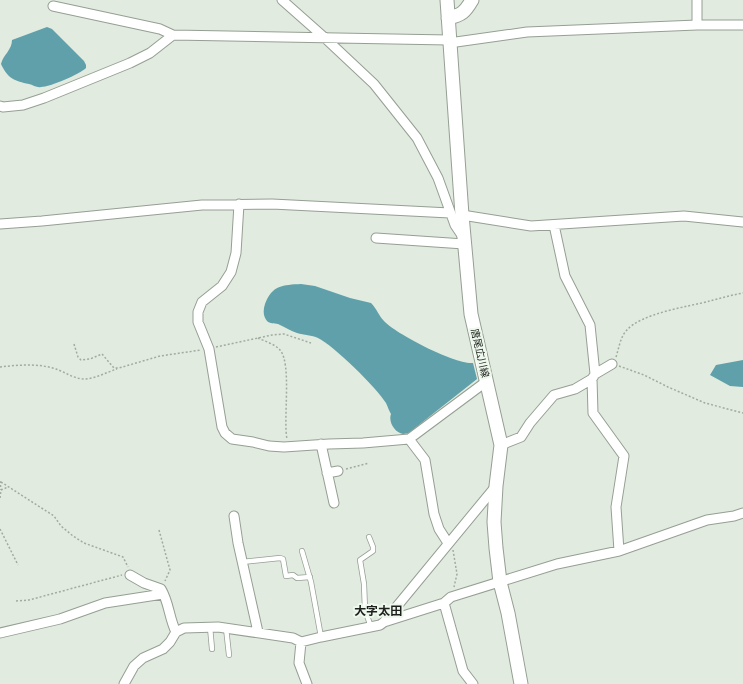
<svg xmlns="http://www.w3.org/2000/svg" width="743" height="684" viewBox="0 0 743 684" font-family="'IBM Plex Serif','Noto Sans JP',serif">
<style>
.water{fill:#5fa0aa}
.lines{fill:none;stroke-linecap:round;stroke-linejoin:round}
.lane-casing{stroke:#959f93;stroke-width:6}
.street-casing{stroke:#959f93;stroke-width:11}
.secondary-casing{stroke:#959f93;stroke-width:15}
.path{stroke:#a3aba1;stroke-width:1.5;stroke-dasharray:2 2;stroke-linecap:butt}
.lane{stroke:#fff;stroke-width:4.5}
.street{stroke:#fff;stroke-width:9}
.secondary{stroke:#fff;stroke-width:13}
.labels{text-anchor:middle;dominant-baseline:central;stroke-width:4;stroke-linejoin:round;paint-order:stroke}
.street-label{font-size:10px;fill:#1c1f1b;stroke:#eef8ec}
.quarter-label{font-size:12px;font-weight:bold;fill:#1c1f1b;stroke:#eef8ec}
</style>
<rect width="100%" height="100%" fill="#e1ebdf"/>
<path class="water" d="M47 27 52 29 84 61 86 65V68C80 74 50 87 41 87 37 88 33 85 29 84 15 81 8 79 1 64 3 55 12 50 12 40Z
M301 284 315 286 350 298 371 303C377 309 379 316 384 321 396 334 456 365 473 363L477 379 415 428C412 431 408 434 403 434 395 433 388 422 391 414 389 411 388 407 386 403 377 388 333 345 318 338 312 335 304 335 297 333 291 331 285 327 278 324 274 323 270 324 267 321 263 316 263 310 265 304 272 285 283 285 301 284Z
M743 360V387L730 386 710 375 716 365Z"/>
<g class="lines">
<g class="lane-casing">
<path id="lane" d="M369 537 373 547V551L360 560 364 584 365 610 371 627
M302 551 311 582 321 637
M242 562 280 558 283 559 286 576 293 575 297 578 310 577
M210 627 212 649
M226 628 229 655"/>
</g>
<g class="street-casing">
<path id="street" d="M282 0 325 38 374 84 417 138 438 178 455 225 463 237
M697 0V25
M53 6 160 29 173 35
M449 43 527 32 697 25H743
M0 106 3 107 23 105 44 98 130 63 150 53 173 35 449 40
M239 204 236 253 231 272 222 286 202 302 198 312V322L209 349 222 427 225 433 232 439 253 442 269 446 284 447 329 444 363 443 409 439 487 381
M462 215 531 226 684 216 743 222
M0 224 42 221 202 205 272 204 450 213
M554 225 565 276 590 325 595 374
M376 238 464 244
M592 379 593 413 624 456 616 507 619 551
M409 439 425 460 434 514 439 529 448 543
M321 444 334 503
M501 445 521 437 530 423 554 395 575 389 592 379 595 374 612 364
M327 473 338 471
M234 516 238 543 258 632
M130 575 144 583 161 589C169 602 169 618 176 632
M444 603 463 671 473 684
M384 622 496 486
M0 633 60 619 105 603 163 594
M301 642 299 663 307 684
M124 684 134 666 143 658 163 649 170 642 176 632 184 628 218 627 293 638 301 642 321 637 380 625 384 622 444 603 451 597 557 564 619 551 707 520 734 516 743 513"/>
</g>
<g class="secondary-casing">
<path id="secondary" d="M447 0 462 215 471 314 501 445 496 486 494 522 496 548 500 582 508 613 521 684
M448 18C462 15 465 12 472 0"/>
</g>
<path class="path" d="M258 338C264 341 275 344 280 350 292 364 283 419 287 439
M74 344 78 357 81 360 90 359 102 354 114 368H119L160 356 201 350
M216 347 272 335 284 334 311 343
M616 357C619 348 620 338 626 331 641 313 687 307 710 301 721 298 732 295 743 293
M619 366 644 375 668 387 705 403 743 413
M0 367C18 365 38 363 56 369 65 372 74 379 84 379 95 379 107 372 117 369
M346 469 369 463
M0 481 1 490
M1 482 54 516 61 526 73 536 84 543 123 557 128 567
M0 498 1 490 8 487
M0 529 18 565
M159 530 170 570 165 581
M453 550 457 574 454 587
M16 601 29 600 122 575"/>
<use href="#lane" class="lane"/>
<use href="#street" class="street"/>
<use href="#secondary" class="secondary"/>
</g>
<g class="labels">
<g class="street-label">
<text transform="translate(480 353) rotate(77)">唐尾広川線</text>
</g>
<g class="quarter-label">
<text x="378" y="610">大字太田</text>
</g>
</g>
</svg>
